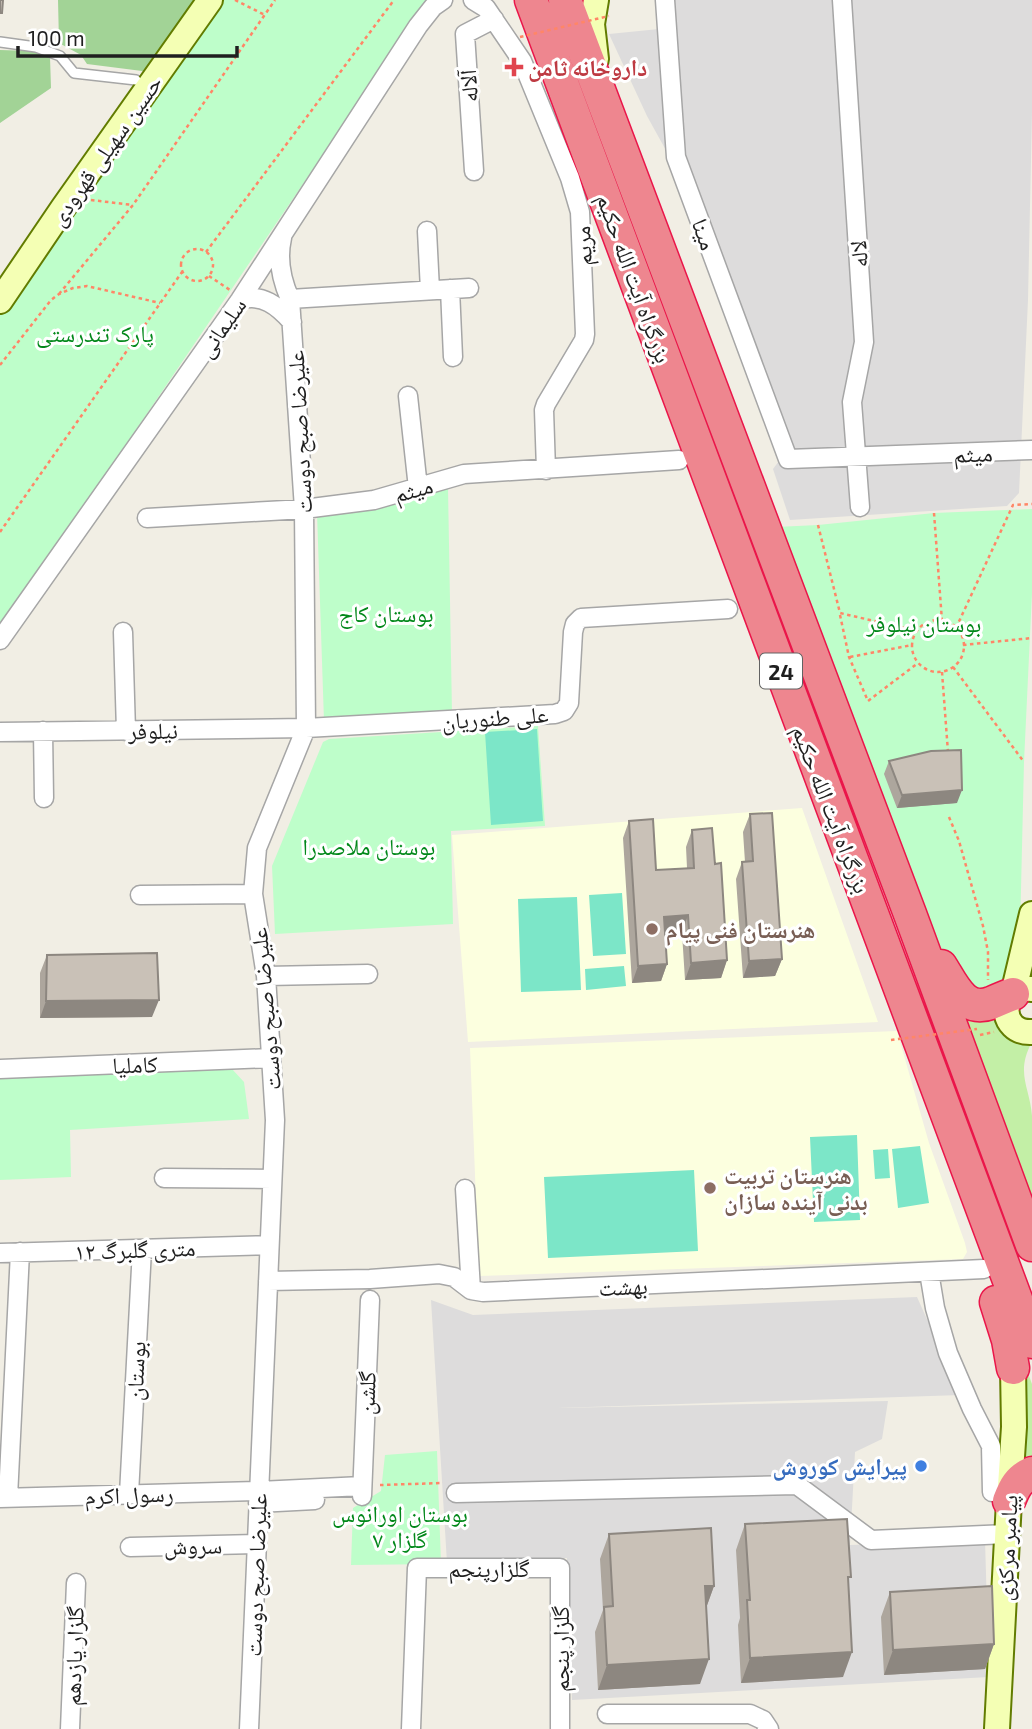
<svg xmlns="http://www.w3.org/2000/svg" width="1032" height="1729" viewBox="0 0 1032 1729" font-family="'Exo 2','Noto Naskh Arabic',sans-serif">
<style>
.residential{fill:#dddcdc}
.education{fill:#fcffdf}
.grass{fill:#c3efa6}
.forest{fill:#a2d396}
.park{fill:#befeca}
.pitch{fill:#7ce6c8}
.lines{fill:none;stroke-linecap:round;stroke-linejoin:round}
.lane-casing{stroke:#a6a6a6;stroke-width:12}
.street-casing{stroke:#a6a6a6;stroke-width:21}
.secondary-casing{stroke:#627c00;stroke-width:28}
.highway-casing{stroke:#ea164a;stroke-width:35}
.path{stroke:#ff8667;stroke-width:2.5;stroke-dasharray:3.5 3.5;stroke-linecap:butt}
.lane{stroke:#fff;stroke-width:9}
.street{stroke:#fff;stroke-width:18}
.secondary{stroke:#f4ffb4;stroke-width:24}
.highway{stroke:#ee868f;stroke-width:32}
.path-bridge{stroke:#ff8667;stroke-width:2.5;stroke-dasharray:3.5 3.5;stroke-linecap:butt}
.wall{fill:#ada69d}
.shaded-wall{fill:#8d8780}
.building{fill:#c9c1b7;stroke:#8d8780;stroke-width:2}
.health-dot{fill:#e0444e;stroke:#fff;stroke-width:2.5}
.education-dot{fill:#8d6e63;stroke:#fff;stroke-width:2.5}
.shop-dot{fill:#3f7fe0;stroke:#fff;stroke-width:2.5}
.labels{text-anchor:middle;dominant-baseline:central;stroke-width:6;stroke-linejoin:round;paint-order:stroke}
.shield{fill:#fff;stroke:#626262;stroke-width:2}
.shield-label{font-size:21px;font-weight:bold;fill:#1f1f1f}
.health-label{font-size:23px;font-weight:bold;fill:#be3a42;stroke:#fff;text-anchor:start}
.street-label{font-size:23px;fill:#1f1f1f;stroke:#fff}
.park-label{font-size:23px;fill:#02881a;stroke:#fff}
.education-label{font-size:23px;font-weight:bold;fill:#785e54;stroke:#fff;text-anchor:start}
.shop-label{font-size:23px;font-weight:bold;fill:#366cbe;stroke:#fff;text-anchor:end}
</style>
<rect width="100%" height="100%" fill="#f1eee4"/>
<path class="residential" d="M669 0H1032V112L1028 300 1019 493 1007 506 790 520 773 469 790 446 715 239 647 116 609 34 659 29Z
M917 1297 961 1395 558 1408 888 1401 882 1439 855 1452 850 1545 985 1540 989 1677 572 1700 567 1558 447 1563 431 1300 473 1315Z"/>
<path class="education" d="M802 808 878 1022 468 1042 452 835Z
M897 1031 929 1143 965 1243 967 1252 963 1259 479 1276 470 1048Z"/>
<path class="grass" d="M957 1003 989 1008 1032 1042C1015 1073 1030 1087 1032 1116 1032 1150 1032 1185 1032 1220Z
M1026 1368 1032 1384V1463L1024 1466Z"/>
<path class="forest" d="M58 0H201L150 72 87 64 81 55 59 43Z
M0 50 31 51 50 57 51 88 0 123Z"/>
<path class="park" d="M219 0H428L0 630V315Z
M448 488 452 713 324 721 317 513 373 509 410 501Z
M1032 509V593L1024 762 1020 932 1000 993 957 988 940 948 874 798 776 527 818 525 934 513Z
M538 726 545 826 451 831 453 924 275 934 272 866 323 742 329 739Z
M232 1069 244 1082 249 1119 70 1130 71 1177 0 1180V1075Z
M437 1451 441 1564 351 1565 353 1508 381 1491 385 1455Z"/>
<path class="pitch" d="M537 729 543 821 491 825 485 732Z
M622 893 626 954 593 956 589 895Z
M577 897 581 990 521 992 518 899Z
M624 966 626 986 586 990 585 969Z
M857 1135 860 1220 814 1222 810 1137Z
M920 1146 929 1203 898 1208 892 1149Z
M888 1149 890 1178 875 1179 873 1150Z
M694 1170 698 1251 548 1258 544 1177Z"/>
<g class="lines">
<g class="lane-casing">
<path id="lane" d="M0 42 36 47 60 56 74 73 136 80"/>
</g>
<g class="street-casing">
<path id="street" d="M473 0 486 8 522 61 570 178 580 212 585 334 584 340 546 404 544 410 546 470
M665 0 676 157 788 459 1032 450
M842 0 864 342 852 402 860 507
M474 171 465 34 494 19
M427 231 430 290
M450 289 453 357
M290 299 469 288
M240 300C262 293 278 306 292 322
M408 396 418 488
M147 518 304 509 374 500 464 474 679 460
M123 632 126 731
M0 640 240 300 418 26 433 7 443 0
M43 731 44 798
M0 732 306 728 555 714 564 711 569 703 573 632 575 624 581 618 728 609
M140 895 253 894
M266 976 368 974
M0 1069 271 1058
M164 1178 272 1179
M465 1189 471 1290
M0 1253 269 1245
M929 1272 935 1308 948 1353 972 1409 991 1446 992 1492
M268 1281 370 1279 439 1274 454 1277 471 1290 483 1292 984 1269
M456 1493 797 1485 871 1540 1007 1534
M129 1494 142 1249
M362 1496 370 1300
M8 1497 20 1252
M0 1498 259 1491 362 1486
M258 1503 315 1500
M130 1547 257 1544
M607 1714H750L763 1720 769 1729
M70 1729 76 1583
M249 1729 275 1120 266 976 253 894 257 848 306 728 304 509 290 299C281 279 277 260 282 238
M411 1729 417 1568H560V1729"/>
</g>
<g class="secondary-casing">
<path id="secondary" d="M596 59 592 24 596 0
M0 301 63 208 210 0
M1032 989C998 986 998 1034 1032 1032
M1013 994 1032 914
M997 1729 1009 1501 1014 1427 1013 1368"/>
</g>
<g class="highway-casing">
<path id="highway" d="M531 0 1032 1342
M565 0 910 914 1032 1245
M941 966C953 985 964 1013 991 1003 998 1000 1005 997 1013 994
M996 1302 1008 1340 1013 1368
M1009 1501C1014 1488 1018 1479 1032 1473"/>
</g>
<path class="path" d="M235 0 265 15
M91 200 133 205
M181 265a16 16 0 1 1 32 0a16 16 0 1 1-32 0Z
M206 252 394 0
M209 276 230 290
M59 294 133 205 275 0
M0 365 51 300 59 294 73 288 87 286 160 303
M934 513 942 621
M818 525 840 613 917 631
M0 532 182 272
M840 615 849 657 868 701 918 663
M912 646a26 26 0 1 1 52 0a26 26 0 1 1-52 0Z
M956 628 1013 505 1032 504
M963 645 1032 638
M850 657 912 645
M953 667 1024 762
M942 672 948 752
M949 817 959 841 983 926 988 952V980
M980 1035 994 1032
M380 1485 443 1483"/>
<use href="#lane" class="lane"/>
<use href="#street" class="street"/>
<use href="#secondary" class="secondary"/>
<use href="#highway" class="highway"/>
<path class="path-bridge" d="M520 37 609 16
M891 1040 977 1029"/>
</g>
<path class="wall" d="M889 761 957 803 897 808 884 774Z
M750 814 782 959 775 976 743 978 736 879 742 862H745L743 832Z
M629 821 656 870 687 868 686 847 692 830 715 864 727 960 721 978 685 980 682 933 665 934 667 964 661 981 632 983 623 838Z
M47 955 152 1017 40 1018V973Z
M745 1524 848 1584 843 1677 741 1683 738 1625 740 1618 736 1550Z
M609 1534 714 1586 706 1608 700 1684 598 1690 595 1632 603 1610 600 1559Z
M890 1592 994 1644 985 1669 884 1675 881 1617Z"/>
<path class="shaded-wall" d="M962 790 957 803 897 808 902 795Z
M688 915 682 933 658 934 664 917Z
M782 959 775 976 743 978 749 961Z
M727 960 721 978 685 980 691 963Z
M667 964 661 981 632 983 638 966Z
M159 1000 152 1017 40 1018 46 1001Z
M705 1586H714L705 1611Z
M994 1644 985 1669 884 1675 893 1650Z
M852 1652 843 1677 741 1683 750 1658Z
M709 1659 700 1684 598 1690 607 1665Z"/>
<path class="building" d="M0 0H3L2 13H0Z
M961 750 962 790 902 795 889 761 931 751Z
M772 813 782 959 749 961 742 862 753 861 750 814Z
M653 819 656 870 694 868 692 830 712 828 715 864 721 863 727 960 691 963 688 915 664 917 667 964 638 966 629 821Z
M157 953 159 1000 46 1001 47 955Z
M847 1519 851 1577H848L852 1652 750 1658 747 1600H750L745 1524Z
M711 1528 714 1586H705L709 1659 607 1665 604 1607 613 1606 609 1534Z
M992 1586 994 1644 893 1650 890 1592Z"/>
<path class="health-dot" d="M510.5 56.5h7v7h7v7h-7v7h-7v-7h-7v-7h7z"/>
<g class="education-dot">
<circle cx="652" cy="929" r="7"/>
<circle cx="710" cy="1188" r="7"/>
</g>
<circle class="shop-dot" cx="921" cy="1466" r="7"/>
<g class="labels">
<rect class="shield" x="760" y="653.5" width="42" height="35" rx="5"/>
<g class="shield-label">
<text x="781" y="671">24</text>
</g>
<g class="health-label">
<text x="528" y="67">داروخانه ثامن</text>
</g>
<g class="street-label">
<text transform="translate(468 86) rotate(-94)">آلاله</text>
<text transform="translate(105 150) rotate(-55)">حسین سهیلی قهرودی</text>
<text transform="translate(705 234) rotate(70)">مینا</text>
<text transform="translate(582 246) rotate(-93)">مریم</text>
<text transform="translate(858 254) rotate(-94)">لاله</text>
<text transform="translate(635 278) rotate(70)">بزرگراه آیت الله حکیم</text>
<text transform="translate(221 327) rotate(-55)">سلیمانی</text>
<text transform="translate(299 432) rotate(-93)">علیرضا صبح دوست</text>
<text transform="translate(973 453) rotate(-2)">میثم</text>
<text transform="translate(413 489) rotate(-16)">میثم</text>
<text transform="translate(495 717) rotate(-4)">علی طنوریان</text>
<text transform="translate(153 730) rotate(-1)">نیلوفر</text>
<text transform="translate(832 809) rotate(69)">بزرگراه آیت الله حکیم</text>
<text transform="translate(265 1009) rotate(-95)">علیرضا صبح دوست</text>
<text transform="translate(135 1064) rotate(-2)">کاملیا</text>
<text transform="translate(135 1249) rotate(-2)">۱۲ متری گلبرگ</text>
<text transform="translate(623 1286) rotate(-3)">بهشت</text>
<text transform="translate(135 1371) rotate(-87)">بوستان</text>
<text transform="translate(366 1393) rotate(-88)">گلشن</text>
<text transform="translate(129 1494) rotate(-2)">رسول اکرم</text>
<text transform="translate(193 1545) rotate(-1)">سروش</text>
<text transform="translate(1006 1548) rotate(-87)">پیامبر مرکزی</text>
<text x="489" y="1568">گلزارپنجم</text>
<text transform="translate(255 1575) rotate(-88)">علیرضا صبح دوست</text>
<text transform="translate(560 1649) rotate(-90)">گلزار پنجم</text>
<text transform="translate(73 1656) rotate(-88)">گلزار یازدهم</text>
</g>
<g class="park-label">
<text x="95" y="333">پارک تندرستی</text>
<text x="386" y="613">بوستان کاج</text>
<text x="924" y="623">بوستان نیلوفر</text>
<text x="369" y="846">بوستان ملاصدرا</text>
<text x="400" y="1513">بوستان اورانوس<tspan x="400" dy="26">گلزار ۷</tspan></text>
</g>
<g class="education-label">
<text x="666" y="929">هنرستان فنی پیام</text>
<text x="724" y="1175">هنرستان تربیت<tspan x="724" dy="26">بدنی آینده سازان</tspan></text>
</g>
<g class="shop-label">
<text x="907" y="1466">پیرایش کوروش</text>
</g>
</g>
<path d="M18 46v10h219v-10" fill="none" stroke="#1f1f1f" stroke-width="3.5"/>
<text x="28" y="46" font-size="21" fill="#1f1f1f" stroke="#ffffff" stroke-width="5" paint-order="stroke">100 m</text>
</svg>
